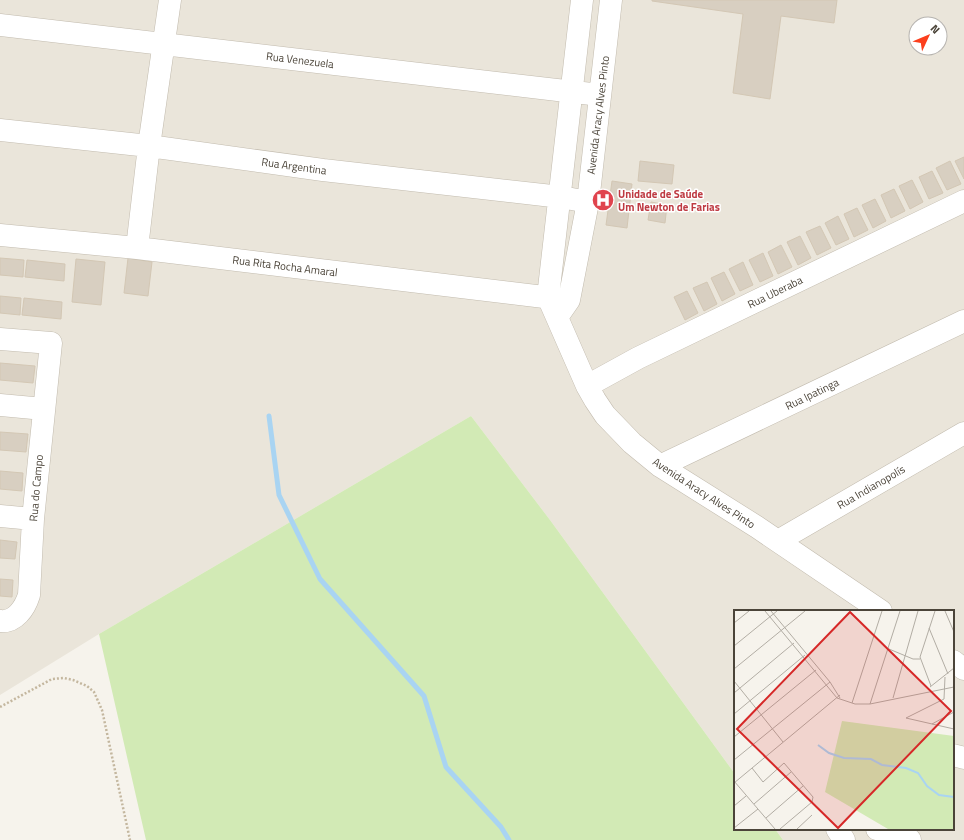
<svg xmlns="http://www.w3.org/2000/svg" width="964" height="840" viewBox="0 0 964 840" font-family="'Titillium Web',sans-serif">
<style>
.residential{fill:#eae5da;fill-rule:evenodd}
.green{fill:#d2eab5}
.lines{fill:none;stroke-linecap:round;stroke-linejoin:round}
.stream{stroke:#a9d4f2;stroke-width:5}
.building{fill:#d8cfc1;stroke:#d3c7b4}
.minor-casing{stroke:#c2bbae;stroke-width:23}
.path{stroke:#c4b79f;stroke-width:2.5;stroke-dasharray:2 2;stroke-linecap:butt}
.minor{stroke:#fff;stroke-width:22}
.labels{text-anchor:middle;dominant-baseline:central;stroke-width:3;stroke-linejoin:round;paint-order:stroke}
.street-label{font-size:11px;fill:#4b4439;stroke:#fff}
.health-label{font-size:11px;font-weight:bold;fill:#be3a42;stroke:#fff;text-anchor:start}
.inset-river{fill:none;stroke:#a9d4f2;stroke-width:2}
.inset-road{fill:none;stroke:#b2ada4;stroke-width:1}
.view{fill:#d62828;fill-opacity:0.15;stroke:#d62828;stroke-width:2}
.inset-edge{fill:none;stroke:#4b4439;stroke-width:2}
</style>
<rect width="100%" height="100%" fill="#f6f3ec"/>
<path class="residential" d="M0 0H964V840H783L775 829H953V611H735V774L550 520 471 416 99 634 0 695ZM916 24H940V48H916Z"/>
<path class="green" d="M471 416 550 520 735 774V829H775L783 840H146L99 634Z"/>
<g class="lines">
<path class="stream" d="M269 416 279 495 320 579 424 696 446 767 501 827 509 840"/>
</g>
<path class="building" d="M652 0H837L834 23 781 16 770 99 733 93 743 14 652 1Z
M964 157V179L955 161Z
M640 161 674 165 672 184 638 181Z
M950 161 961 184 947 190 936 168Z
M932 171 943 193 929 199 919 177Z
M912 180 923 202 910 209 899 186Z
M612 181 632 184 627 228 606 225Z
M894 189 905 211 891 218 881 195Z
M875 199 886 221 873 228 862 205Z
M651 202 667 205 665 223 648 220Z
M857 208 868 230 854 237 844 214Z
M838 216 849 239 836 245 825 223Z
M820 226 831 248 817 255 806 232Z
M800 236 811 258 798 265 787 242Z
M781 245 792 267 778 274 768 252Z
M763 253 773 276 760 282 749 260Z
M0 258 24 260 23 277 0 275Z
M128 258 152 262 148 296 124 293Z
M76 259 105 262 101 305 72 302Z
M27 260 65 264 64 281 25 277Z
M743 262 753 285 740 291 729 269Z
M724 272 735 294 722 301 711 278Z
M707 282 717 304 704 311 693 288Z
M687 291 698 313 685 320 674 297Z
M0 296 21 298 20 315 0 313Z
M24 298 62 302 61 319 22 315Z
M0 363 35 366 33 383 0 380Z
M0 432 28 434 26 452 0 450Z
M0 471 23 473 22 491 0 489Z
M0 540 17 542 15 559 0 558Z
M0 579 13 580 12 597 0 596Z"/>
<g class="lines">
<g class="minor-casing">
<path id="minor" d="M582 0 548 297 587 386 595 400 605 415 632 443 660 466 757 527 881 611
M0 25 600 95
M0 130 149 146 323 170 561 197 588 202
M0 235 137 248 569 300
M137 248 149 146 170 0
M560 313 569 300 588 202 611 0
M0 339 51 343 33 519 29 595C25 608 15 623 0 621
M587 386 638 358 964 201
M0 405 44 409
M660 466 964 321
M0 516 33 519
M778 541 964 433
M953 661 964 669
M953 755 964 758
M837 829 844 840
M877 829 910 840"/>
</g>
<path class="path" d="M0 707 52 679 64 678 73 680 87 686 94 692 102 710 130 840"/>
<use href="#minor" class="minor"/>
</g>
<defs>
<g id="hospital-disc" transform="scale(1.15)"><circle r="9.5" fill="#e0444e" stroke="#fff"/><path d="M-5-5h3v3.5h4V-5h3V5h-3V1.5h-4V5h-3Z" fill="#fff"/></g>
</defs>
<g fill-rule="evenodd">
<use href="#hospital-disc" x="603" y="200"/>
</g>
<g class="labels">
<g class="street-label">
<text transform="translate(300 60) rotate(7)">Rua Venezuela</text>
<text transform="translate(598 115) rotate(-83)">Avenida Aracy Alves Pinto</text>
<text transform="translate(294 166) rotate(8)">Rua Argentina</text>
<text transform="translate(285 266) rotate(7)">Rua Rita Rocha Amaral</text>
<text transform="translate(775 292) rotate(-26)">Rua Uberaba</text>
<text transform="translate(812 394) rotate(-26)">Rua Ipatinga</text>
<text transform="translate(871 487) rotate(-30)">Rua Indianopolís</text>
<text transform="translate(36 488) rotate(-85)">Rua do Campo</text>
<text transform="translate(704 493) rotate(33)">Avenida Aracy Alves Pinto</text>
</g>
<g class="health-label">
<text x="618" y="194">Unidade de Saúde<tspan x="618" dy="13">Um Newton de Farias</tspan></text>
</g>
</g>
<g transform="translate(734 610)">
<rect width="220" height="220" fill="#f6f3ec"/>
<path d="M108 111 220 126V219H154L91 182Z" fill="#d2eab5"/>
<path class="inset-river" d="M84 135 95 143 110 148 137 149 148 155 172 158 184 163 193 176 205 185 220 187"/>
<path class="inset-road" d="M31 1 103 88 121 94H136L220 77M37 1 96 72 106 88M211 1 220 22M0 13 15 1M195 18 214 64M0 36 43 1M155 39 179 49H186M0 59 71 1M211 67 210 89 172 108 220 119M0 71 49 132M197 76 186 47 201 1M196 77 220 58M0 83 60 33M159 88 184 1M118 93 148 1M136 94 166 1M0 104 71 45M198 114 220 102M0 127 82 60M0 150 96 72M18 158 29 172 50 153 79 187 78 192 46 219M0 171 41 219M0 173 106 85M20 194 57 162M0 196 12 186M32 208 69 176M0 218 24 199M63 219 78 205"/>
<path class="view" d="M116 2 217 101 104 218 3 119Z"/>
<rect width="220" height="220" class="inset-edge"/>
</g>
<g transform="translate(928 36) rotate(46)"><circle r="19" fill="#ffffff" stroke="#b7b4b0"/>
<path d="M0-3L7 15L0 10L-7 15Z" fill="#fc3f1d"/>
<text y="-6" font-size="11" font-weight="bold" text-anchor="middle" fill="#4b4439">N</text>
</g>
</svg>
